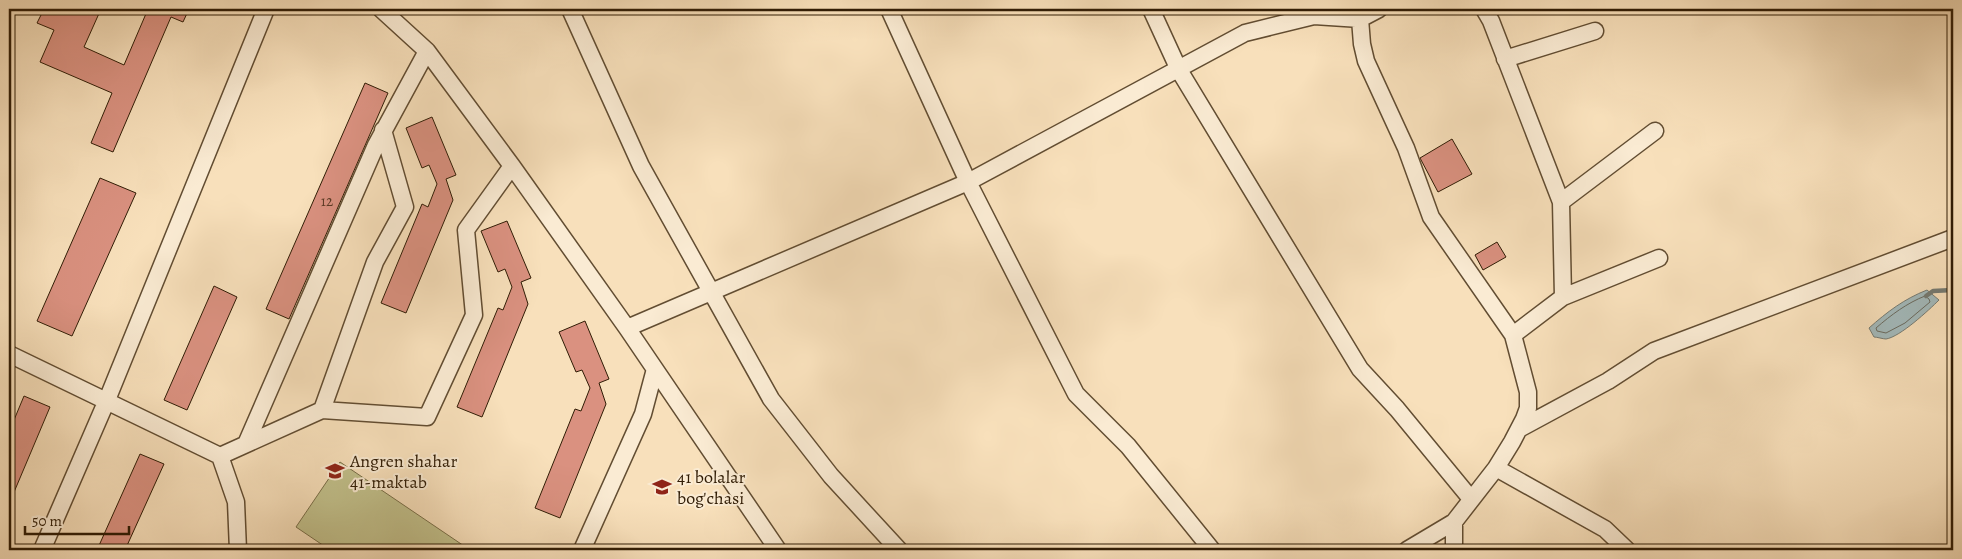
<svg xmlns="http://www.w3.org/2000/svg" width="1962" height="559" viewBox="0 0 1962 559" font-family="Alegreya,serif">
<style>
.green{fill:#c2c18c;stroke:#796e48}
.water{fill:#a3babc;stroke:#757b73}
.lines{fill:none;stroke-linecap:round;stroke-linejoin:round}
.shore{stroke:#6a6b60;stroke-width:1}
.stream{stroke:#757b73;stroke-width:4.5}
.building{fill:#da9180;stroke:#301c05}
.minor-casing{stroke:#624d32;stroke-width:19}
.minor{stroke:#faebd3;stroke-width:16}
.labels{text-anchor:middle;dominant-baseline:central;stroke-width:4;stroke-linejoin:round;paint-order:stroke}
.number-label{font-size:15px;fill:#5a3924}
.poi-label{font-size:18px;fill:#301c05;stroke:#faebd3;text-anchor:start}
</style>
<rect width="100%" height="100%" fill="#f8e0bb"/>
<filter id="stains"><feTurbulence type="fractalNoise" baseFrequency=".004" numOctaves="4"/><feColorMatrix values="0 0 0 0 .2 0 0 0 0 .09 0 0 0 0 .02 0 0 0 .5 -.17"/></filter>
<radialGradient id="worn" r=".72"><stop offset=".6" stop-color="#630" stop-opacity="0"/><stop offset="1" stop-color="#630" stop-opacity=".3"/></radialGradient>
<path class="green" d="M340 462 470 550H330L296 527Z"/>
<path class="water" d="M1927 290 1939 300C1929 310 1900 337 1886 339 1883 339 1877 337 1874 337L1869 328C1887 312 1904 299 1927 290Z"/>
<g class="lines">
<path class="shore" d="M1925 296 1929 299 1930 302 1905 323 1886 333 1877 331 1876 328C1891 315 1907 303 1925 296Z"/>
<path class="stream" d="M1926 296 1933 291 1953 290"/>
</g>
<path class="building" d="M44 9H101L84 47 124 65 148 9H189L183 22 171 17 113 152 91 143 112 93 40 62 54 30 37 23Z
M365 83 388 93 289 319 266 309Z
M432 117 456 175 446 179 453 200 406 313 381 303 422 204 428 207 437 184 429 165 422 168 406 128Z
M1452 139 1472 174 1438 192 1420 158Z
M100 178 136 193 72 336 37 321Z
M507 221 531 278 521 282 528 304 482 417 457 407 498 308 503 310 512 287 505 269 498 272 481 231Z
M1497 242 1506 257 1483 270 1475 255Z
M214 286 237 297 187 410 164 400Z
M585 321 609 379 599 383 606 404 560 518 535 508 575 409 581 411 590 388 582 370 576 372 559 332Z
M24 396 50 407 9 504V432Z
M140 454 164 464 125 550H97Z"/>
<g class="lines">
<g class="minor-casing">
<path id="minor" d="M381 9 427 51 512 166 627 328 778 550
M570 9 641 166 771 399 831 476 899 550
M889 9 968 182 1076 394 1128 446 1212 550
M1151 9 1179 70 1360 369 1397 409 1471 499
M1484 9 1491 21 1561 202 1563 297
M1360 19 1362 44 1366 61 1406 148 1431 217 1513 335 1528 392V408L1524 419 1512 442 1496 468 1454 522 1407 550
M1505 59 1595 31
M1561 202 1655 131
M627 328 968 182 1245 33 1314 16 1360 19 1379 9
M1513 335 1563 297 1659 258
M9 354 220 456 236 502 238 550
M322 410 375 262 405 207 383 130
M1519 429 1608 381 1654 351 1953 238
M246 444 376 145 427 51
M220 456 322 410 427 417 474 315 466 230 512 166
M1496 468 1605 529 1627 550
M42 550 107 400 266 9
M582 550 643 414 655 369
M1454 550V522"/>
</g>
<use href="#minor" class="minor"/>
</g>
<defs>
<g id="school-bare" transform="scale(1.5)"><path d="M0-5L7-2L0 1L-7-2ZM-4 1L0 2.5L4 1V4Q0 6-4 4Z" fill="#8f2418" stroke="#faebd3" stroke-width="2.5" paint-order="stroke"/></g>
</defs>
<g fill-rule="evenodd">
<use href="#school-bare" x="335" y="471"/>
<use href="#school-bare" x="662" y="487"/>
</g>
<g class="labels">
<g class="number-label">
<text x="327" y="201">12</text>
</g>
<g class="poi-label">
<text x="350" y="461">Angren shahar<tspan x="350" dy="21">41-maktab</tspan></text>
<text x="677" y="477">41 bolalar<tspan x="677" dy="21">bog'chasi</tspan></text>
</g>
</g>
<rect width="1962" height="559" fill="none" stroke="#f8e0bb" stroke-width="30"/>
<rect x="10" y="10" width="1942" height="539" fill="none" stroke="#301c05" stroke-width="2.5"/>
<rect x="15" y="15" width="1932" height="529" fill="none" stroke="#301c05"/>
<path d="M25 526v8h104v-8" fill="none" stroke="#301c05" stroke-width="2.5"/>
<text x="32" y="526" font-size="15" fill="#301c05" stroke="#faebd3" stroke-width="4" paint-order="stroke">50 m</text>
<rect width="100%" height="100%" filter="url(#stains)"/>
<rect width="100%" height="100%" fill="url(#worn)"/>
</svg>
